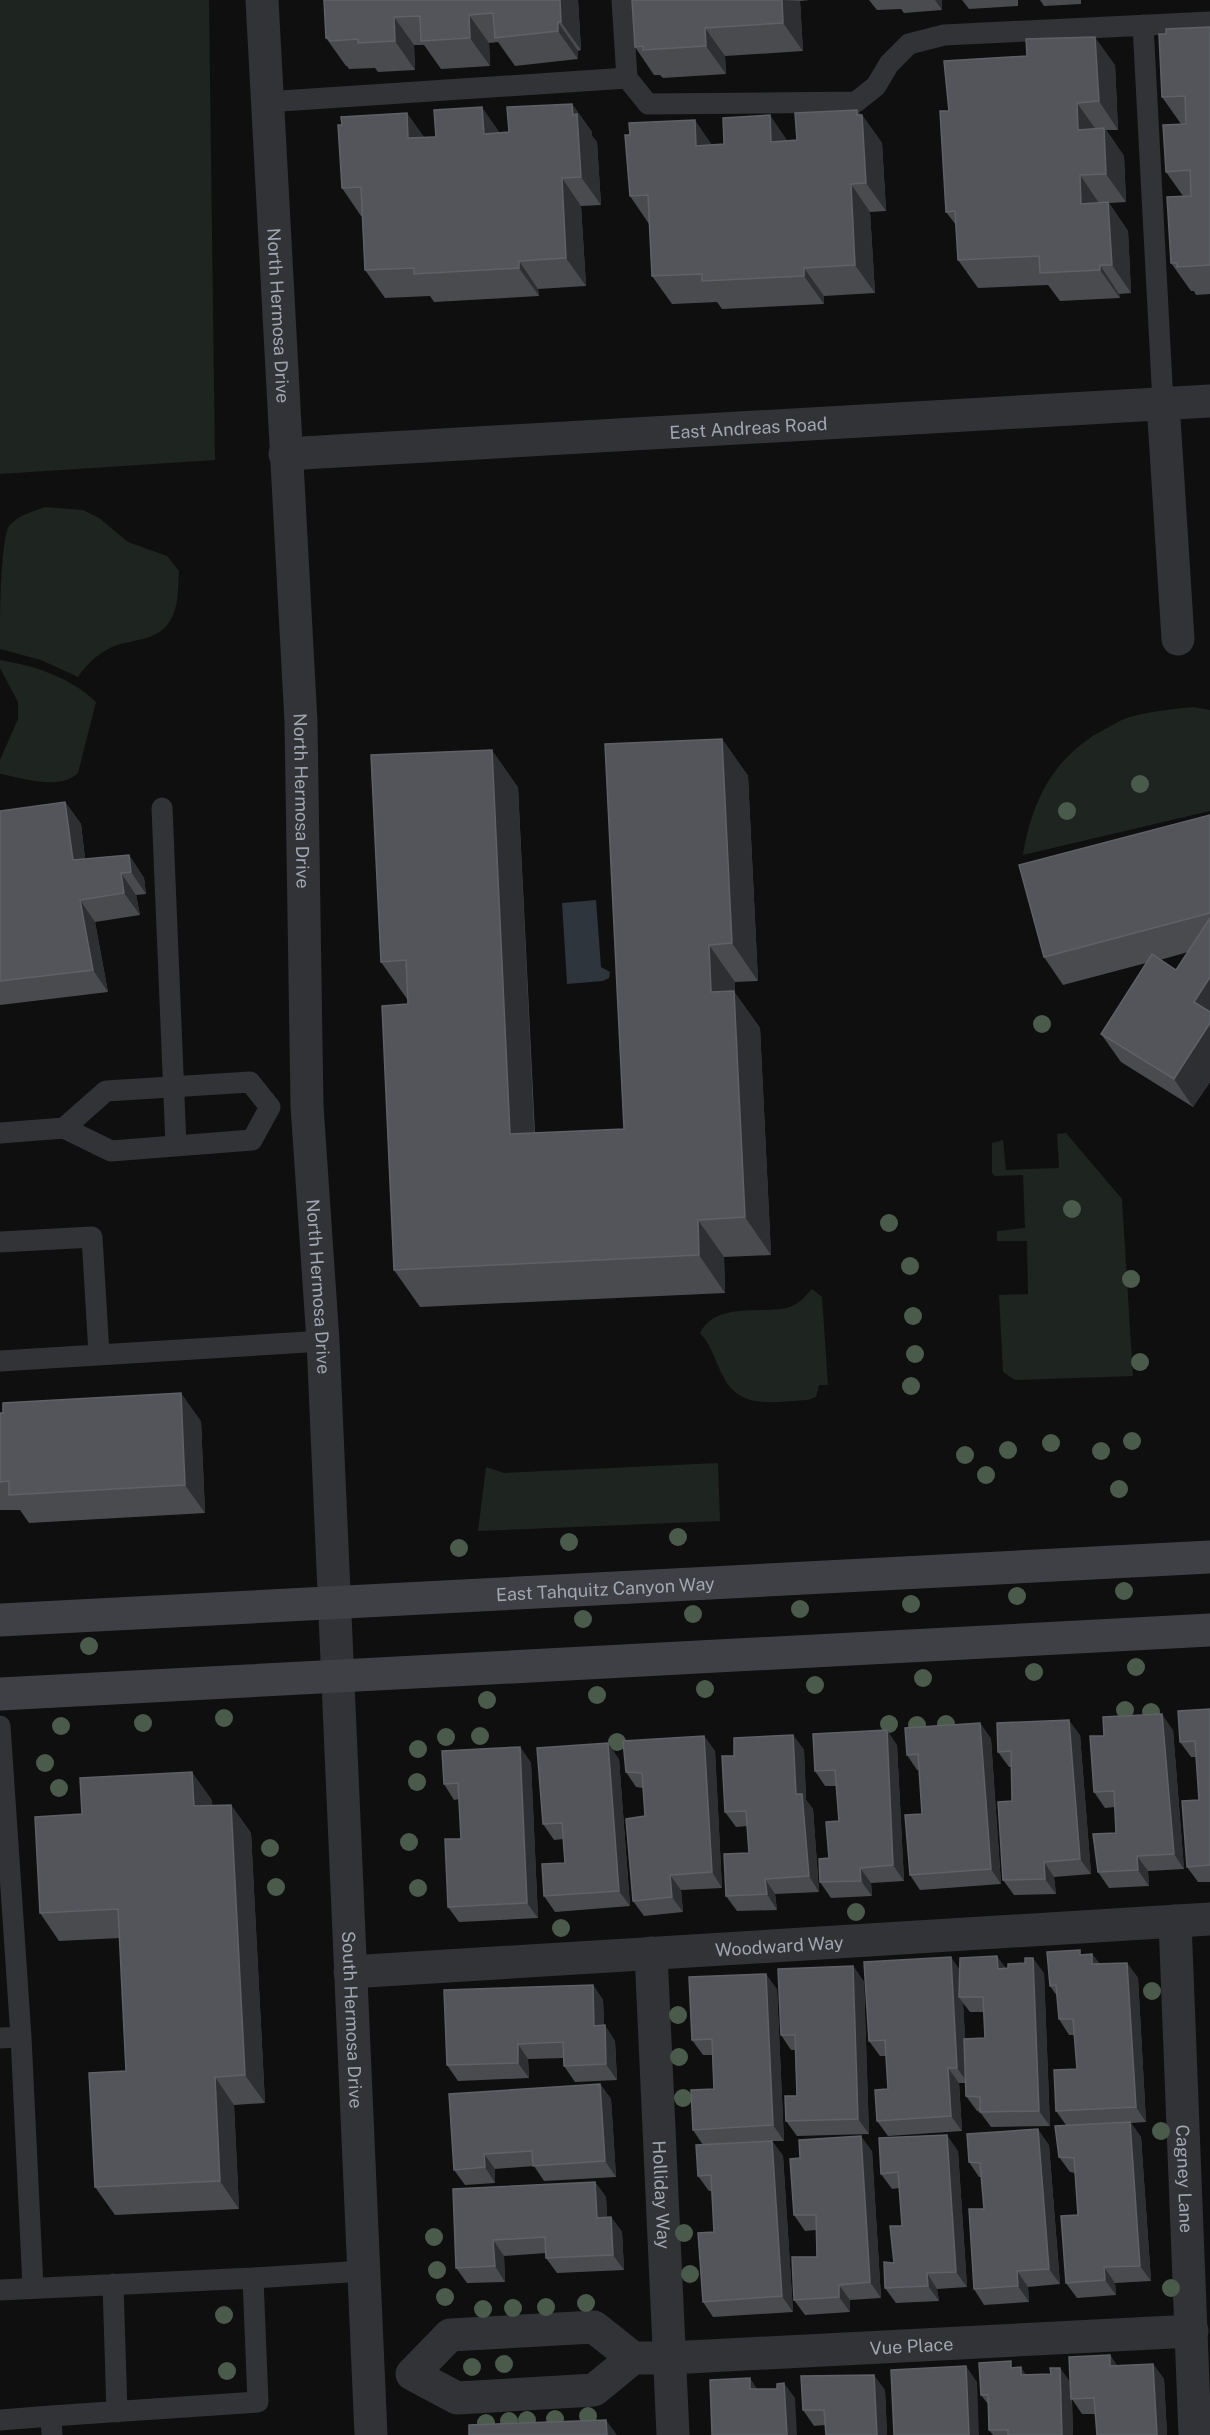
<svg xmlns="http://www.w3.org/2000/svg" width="1210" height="2435" viewBox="0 0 1210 2435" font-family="'Public Sans',sans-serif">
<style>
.green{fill:#1e241f}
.water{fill:#2e353c}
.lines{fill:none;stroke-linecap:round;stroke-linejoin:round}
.service{stroke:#323337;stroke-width:21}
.minor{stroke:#323337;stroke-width:33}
.secondary{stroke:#3f4045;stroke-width:33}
.tree{fill:#4a5b4b}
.wall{fill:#4a4b4f;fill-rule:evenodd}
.shaded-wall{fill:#2e2f32}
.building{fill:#53555a;stroke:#5f6167;stroke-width:1.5}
.labels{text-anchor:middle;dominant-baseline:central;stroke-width:4.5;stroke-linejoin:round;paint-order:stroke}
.street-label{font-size:18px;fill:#a1a6b0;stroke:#0a0a0b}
</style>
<rect width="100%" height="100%" fill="#0f0f10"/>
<path class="green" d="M0 0H209L215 460 0 474Z
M45 507 83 510 99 518 128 542 167 556 179 571C178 586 179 607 170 621 158 640 137 639 117 645 101 651 87 663 78 677L41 660 0 649C0 624 0 542 9 526 19 515 31 512 45 507Z
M0 660C35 666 70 677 96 702L78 773C59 791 23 778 0 774V760L18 719V702L0 668Z
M1194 707 1210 710V811L1023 855C1032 800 1054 756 1105 729 1113 725 1122 719 1130 717 1151 711 1173 709 1194 707Z
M1066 1133 1122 1199 1133 1376 1015 1380 1003 1372 999 1295 1028 1294 1027 1241H997V1231L1025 1228 1023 1175 995 1176 992 1173V1143L1003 1140 1006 1170 1059 1168 1057 1134Z
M812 1289 822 1297 828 1385H819L816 1397 808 1400C778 1401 741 1411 724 1378 715 1362 713 1347 700 1333 716 1302 759 1314 786 1308 797 1306 805 1297 812 1289Z
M718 1463 720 1521 478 1531 486 1467 504 1473Z"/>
<path class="water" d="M596 900 601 967 610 972 609 978 603 981 567 984 562 903Z"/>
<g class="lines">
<path class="service" d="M622 0 627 78
M1143 25 1163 403
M266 102 627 78 648 104 856 102 876 86 889 64 909 44 944 35 1210 22
M162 808 176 1145
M64 1128 106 1091 250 1082 270 1107
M0 1133 64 1128 111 1151 252 1140 270 1107
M0 1242 92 1237 99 1354
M0 1361 323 1341
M0 1726 21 2037 33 2287
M0 2038 21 2037
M253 2278 364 2271
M113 2284 117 2412
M0 2290 253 2278 258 2402 51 2416 52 2435
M0 2420 51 2416"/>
<g class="minor">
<path id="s1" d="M262 0 301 722 307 1106 323 1341 371 2435"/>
<path d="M1163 403 1178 639"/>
<path id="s2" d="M285 454 1210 401"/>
<path id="s3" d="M1175 1921 1195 2435"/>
<path id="s4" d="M651 1953 673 2435"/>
<path id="s5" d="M350 1972 1210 1919"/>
<path id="s6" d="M633 2358 594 2390 457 2398 412 2374 450 2335 594 2327 633 2358H669L1192 2331"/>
</g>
<g class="secondary">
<path id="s7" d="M0 1620 1210 1557"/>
<path d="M0 1694 1210 1630"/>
</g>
</g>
<g class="tree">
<circle cx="1140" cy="784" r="9"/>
<circle cx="1067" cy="811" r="9"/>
<circle cx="1042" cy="1024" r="9"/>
<circle cx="1072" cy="1209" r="9"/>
<circle cx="889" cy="1223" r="9"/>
<circle cx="910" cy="1266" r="9"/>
<circle cx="1131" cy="1279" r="9"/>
<circle cx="913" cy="1316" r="9"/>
<circle cx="915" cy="1354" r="9"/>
<circle cx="1140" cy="1362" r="9"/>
<circle cx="911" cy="1386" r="9"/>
<circle cx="1132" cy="1441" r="9"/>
<circle cx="1051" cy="1443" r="9"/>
<circle cx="1008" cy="1450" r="9"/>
<circle cx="1101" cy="1451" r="9"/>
<circle cx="965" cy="1455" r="9"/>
<circle cx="986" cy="1475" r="9"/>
<circle cx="1119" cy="1489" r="9"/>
<circle cx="678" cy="1537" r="9"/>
<circle cx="569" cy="1542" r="9"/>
<circle cx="459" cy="1548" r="9"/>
<circle cx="1124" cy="1591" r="9"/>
<circle cx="1017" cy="1596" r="9"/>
<circle cx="911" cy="1604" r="9"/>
<circle cx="800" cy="1609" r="9"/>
<circle cx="693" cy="1614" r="9"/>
<circle cx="583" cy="1619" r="9"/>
<circle cx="89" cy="1646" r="9"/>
<circle cx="1136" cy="1667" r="9"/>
<circle cx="1034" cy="1672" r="9"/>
<circle cx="923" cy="1678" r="9"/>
<circle cx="815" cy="1685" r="9"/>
<circle cx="705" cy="1689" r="9"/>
<circle cx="597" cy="1695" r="9"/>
<circle cx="487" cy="1700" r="9"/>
<circle cx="1125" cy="1710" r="9"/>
<circle cx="1151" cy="1712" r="9"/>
<circle cx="224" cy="1718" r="9"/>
<circle cx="143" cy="1723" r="9"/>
<circle cx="889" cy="1724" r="9"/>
<circle cx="946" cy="1724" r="9"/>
<circle cx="917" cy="1725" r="9"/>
<circle cx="61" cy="1726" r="9"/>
<circle cx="480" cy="1736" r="9"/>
<circle cx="446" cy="1737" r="9"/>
<circle cx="617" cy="1742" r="9"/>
<circle cx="418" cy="1749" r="9"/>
<circle cx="45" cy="1763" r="9"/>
<circle cx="417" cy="1782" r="9"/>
<circle cx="59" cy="1788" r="9"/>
<circle cx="409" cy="1842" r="9"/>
<circle cx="270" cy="1848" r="9"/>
<circle cx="276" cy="1887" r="9"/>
<circle cx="418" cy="1888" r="9"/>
<circle cx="856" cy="1912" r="9"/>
<circle cx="561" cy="1928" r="9"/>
<circle cx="1152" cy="1991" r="9"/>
<circle cx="678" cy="2015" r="9"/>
<circle cx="679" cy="2057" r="9"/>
<circle cx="683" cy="2098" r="9"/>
<circle cx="1161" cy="2131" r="9"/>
<circle cx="684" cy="2233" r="9"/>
<circle cx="434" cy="2237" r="9"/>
<circle cx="437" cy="2270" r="9"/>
<circle cx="690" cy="2274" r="9"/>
<circle cx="1171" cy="2288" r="9"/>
<circle cx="445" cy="2297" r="9"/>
<circle cx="586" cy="2303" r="9"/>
<circle cx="546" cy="2307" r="9"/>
<circle cx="513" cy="2308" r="9"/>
<circle cx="483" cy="2309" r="9"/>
<circle cx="224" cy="2315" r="9"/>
<circle cx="504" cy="2364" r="9"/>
<circle cx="472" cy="2367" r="9"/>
<circle cx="227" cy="2371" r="9"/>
<circle cx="588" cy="2416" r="9"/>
<circle cx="555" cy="2419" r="9"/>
<circle cx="527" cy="2420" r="9"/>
<circle cx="509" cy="2421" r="9"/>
<circle cx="486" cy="2423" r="9"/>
</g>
<path class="wall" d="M324 0H578L581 50 578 51V59L515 66 498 42 489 43 490 66 441 69 424 45H414L415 70 378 72 375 68 349 69 347 66H346L326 38Z
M632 0H810L800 1 803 51 725 56 726 74 663 78 660 75H654L635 47Z
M869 0H942V10L904 13 901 9 877 10Z
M962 0H1018V6L969 9Z
M1040 0H1081V4L1044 6Z
M1210 27V294L1196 295 1194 291H1191L1171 263 1183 196 1166 172 1181 124 1162 97 1166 34Z
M1115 65 1118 130H1106L1124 156 1126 202 1109 203 1128 231 1131 293 1119 294 1120 298 1060 301 1048 285 978 288 958 260 956 225 946 212 949 111Z
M572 104 592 132V136L597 142 601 205 581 206 586 286 538 289 539 296 434 302 430 296 385 298 365 270 362 216H361L342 188 424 137 509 132Z
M857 110 861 115H862L882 143 886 211 870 212 875 293 824 296V304L722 309 717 302 672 304 652 276 649 224 630 196 712 145 797 140Z
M722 739 748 776 758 981 735 982V993L760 1028 771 1255 724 1257 725 1293 420 1307 394 1270 408 999H407L381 962 518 787 535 1133 624 1129Z
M65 802 81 824 85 859 129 855 144 878 146 894 136 895 140 915 95 922 108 992 0 1005V811Z
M1210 815V1082L1193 1107 1121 1062 1101 1034 1146 963 1063 985 1044 957ZM1188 952 1176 970 1160 960Z
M0 1413 201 1421 205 1513 29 1523 20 1510H0Z
M1210 1709V1882H1198L1187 1867 1199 1800 1196 1757H1191L1180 1742Z
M980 1723 991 1739 1001 1884 920 1890 910 1875 922 1814 919 1770H917L907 1755Z
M1173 1730 1184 1869 1148 1871 1149 1886 1109 1888 1098 1872 1116 1833 1115 1807 1105 1808 1094 1792 1104 1736Z
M793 1735 804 1750 806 1800 813 1809 819 1892 775 1894 777 1910 737 1911 726 1896 749 1853 747 1826 736 1827 725 1812 734 1756Z
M1080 1735 1091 1874 1054 1877 1056 1894 1014 1895 1003 1880 1012 1801 1011 1767H1009L998 1752Z
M704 1736 715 1751 722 1888 681 1890 683 1912 644 1916 633 1901 645 1816 643 1788 636 1787 626 1772Z
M897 1745 904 1881 871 1883 872 1896 831 1898 820 1882 829 1858 839 1821 836 1786H825L815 1771Z
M520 1747 531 1763 538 1918 459 1922 448 1907 461 1839 459 1799 454 1800 444 1784Z
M619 1759 630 1906 555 1912 544 1896 565 1863 563 1839 554 1840 543 1824Z
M212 1800V1806L231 1805 251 1833 265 2103 234 2105 239 2209 115 2215 95 2187 126 2071 120 1938 59 1941 40 1913 82 1814Z
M1092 1954 1099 1963H1127L1138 1978 1146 2122 1131 2123 1141 2137 1151 2281 1115 2283 1116 2295 1077 2298 1066 2283 1078 2215 1075 2173 1070 2172 1059 2157 1066 2125 1056 2111 1077 2069 1074 2035H1069L1059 2019 1057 1996 1050 1986 1083 1955Z
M853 1966 864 1982 869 2134 797 2136 786 2121 797 2096 795 2050H791L781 2035Z
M1006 1968 1044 1973 1050 2126 991 2127 980 2112 977 2111 966 2096V2083H959L962 2131 888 2136 877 2121 888 2089 886 2056H880L869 2041 959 1970ZM963 2003 970 2012H984L985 2038 965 2039Z
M593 1985 603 2000 604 2025 615 2041 617 2080 575 2082 564 2066V2058L528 2059 529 2078 458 2081 447 2065Z
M777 1989 784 2141H772L783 2156 793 2312 713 2317 703 2302 714 2232 712 2191H709L698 2176 703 2145 693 2130 714 2089 712 2055H703L692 2040Z
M600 2084 611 2099 616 2177 544 2181 534 2166 495 2169V2183L465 2185 454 2170Z
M1049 2145 1060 2284 1028 2287 1029 2302 984 2305 974 2289 984 2209 981 2177H979L969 2162Z
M872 2151 881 2298 850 2300V2312L805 2315 794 2300 817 2257 816 2230 805 2231 794 2215Z
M958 2151 967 2287 937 2289 939 2301 896 2303 885 2288 894 2263 902 2226 899 2188 892 2189 881 2174Z
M595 2182 606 2197 607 2217H611L622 2232 624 2270 557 2273 546 2258V2253L504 2256 505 2282 467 2283 456 2268 453 2189Z
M1110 2355 1117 2366 1153 2364 1164 2379 1167 2435H1097L1096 2414H1082L1072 2399 1073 2435H993L989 2430 988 2404 981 2395 1016 2368 1026 2374 1070 2382Z
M885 2390 887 2435H826L825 2425 814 2426 803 2410Z"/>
<path class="shaded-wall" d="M560 0H578L581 50 561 22Z
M782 0 800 1 803 51 783 23Z
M935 0H942V10Z
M469 15 489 43 490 66 470 38Z
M394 17 414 45 415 70 395 41Z
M558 22 578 51V59L558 31Z
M705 28 725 56 726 74 706 46Z
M1095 37 1115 65 1118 130 1099 101Z
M1077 103 1097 131 1078 130Z
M572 104 592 132V136L597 142 601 205 581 177Z
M482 107 502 136 484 134Z
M857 110 862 117V115L882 143 886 211 866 183Z
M407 113 427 141 408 138Z
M770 115 789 143 771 142Z
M695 120 714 148 696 146Z
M1104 128 1124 156 1126 202 1106 174Z
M1080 175 1099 203 1081 204Z
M562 178 581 206 586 286 566 258Z
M851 184 870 212 875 293 855 265Z
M1108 202 1128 231 1131 293 1112 265Z
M519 261 538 289 539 296 519 268Z
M1100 265 1119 294 1120 298 1100 270Z
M804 268 824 296V304L804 276Z
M722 739 748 776 758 981 732 943Z
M492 750 518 787 536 1171 510 1134Z
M65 802 81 824 88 882 73 860Z
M129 855 144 878 146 894 131 872Z
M121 873 136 895 140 915 124 893Z
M80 900 95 922 108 992 93 970Z
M709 945 735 982V993L760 1028 771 1255 745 1217 711 992Z
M1210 977V1082L1193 1107 1174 1079 1194 1002Z
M698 1220 724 1257 725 1293 699 1255Z
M181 1393 201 1421 205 1513 185 1485Z
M1162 1714 1173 1730 1184 1869 1174 1854Z
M1069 1720 1080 1735 1091 1874 1080 1859Z
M980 1723 991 1739 1001 1884 991 1869Z
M887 1730 897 1745 904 1881 893 1865Z
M793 1735 804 1750 806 1800 813 1809 819 1892 809 1876 796 1794Z
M704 1736 715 1751 722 1888 712 1872Z
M608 1743 619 1759 630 1906 619 1891Z
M520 1747 531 1763 538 1918 527 1903Z
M192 1772 212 1800 214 1835 194 1806Z
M231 1805 251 1833 265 2103 245 2075Z
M1137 1856 1148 1871 1149 1886 1138 1870Z
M1044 1862 1054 1877 1056 1894 1045 1879Z
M860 1868 871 1883 872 1896 861 1881Z
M670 1875 681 1890 683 1912 672 1897Z
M765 1879 775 1894 777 1910 767 1894Z
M1092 1954 1103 1969 1092 1964Z
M997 1956 1008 1971 998 1969Z
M951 1957 962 1973 959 1997 963 2003 968 2083 957 2068Z
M1033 1958 1044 1973 1050 2126 1039 2111Z
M1127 1963 1138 1978 1146 2122 1136 2107Z
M853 1966 864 1982 869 2134 858 2119Z
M766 1974 777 1989 784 2141 773 2125Z
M593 1985 603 2000 605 2041 594 2026Z
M605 2025 615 2041 617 2080 606 2064Z
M518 2044 528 2059 529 2078 518 2063Z
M948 2068 959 2083 962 2131 951 2116Z
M215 2077 234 2105 239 2209 220 2181Z
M600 2084 611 2099 616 2177 605 2161Z
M1130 2122 1141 2137 1151 2281 1140 2266Z
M1038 2129 1049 2145 1060 2284 1049 2269Z
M947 2135 958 2151 967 2287 956 2272Z
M861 2136 872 2151 881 2298 870 2282Z
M772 2141 783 2156 793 2312 782 2296Z
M484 2154 495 2169V2183L485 2167Z
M595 2182 606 2197 608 2233 597 2218Z
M611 2217 622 2232 624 2270 613 2255Z
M493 2240 504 2256 505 2282 495 2266Z
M1104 2267 1115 2283 1116 2295 1105 2280Z
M1017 2271 1028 2287 1029 2302 1018 2286Z
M927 2273 937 2289 939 2301 928 2286Z
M839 2285 850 2300V2312L839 2297Z
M1110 2355 1121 2371 1110 2366Z
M1153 2364 1164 2379 1167 2435H1157Z
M966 2366 977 2382 979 2435H969Z
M1021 2367 1031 2383 1021 2375Z
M1060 2368 1071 2383 1073 2435H1062Z
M874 2375 885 2390 887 2435H877Z
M750 2378 760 2393 750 2389Z
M784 2383 795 2398 797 2435H787Z
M606 2420 617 2435H607Z"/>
<path class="building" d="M324 0H560L561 22H558V31L495 38 493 13 469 15 470 38 421 41 420 16 394 17 395 41 358 43V39L330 41 329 38H326Z
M632 0H782L783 23 705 28 706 46 643 50V46L635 47Z
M1210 27V265L1177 267V263H1171L1167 197 1191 196 1190 170 1166 172 1163 125 1186 124 1185 96 1162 97 1159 34H1166V29Z
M1095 37 1099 101 1077 103 1078 130 1104 128 1106 174 1080 175 1081 204 1108 202 1112 265H1100V270L1040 273 1039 256 958 260 955 211 946 212 940 111H949L944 61 1027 56 1026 39Z
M572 104 573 115 577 114 581 177 562 178 566 258 519 261V268L414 274V268L365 270 361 187 342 188 338 125H342L341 117 407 113 408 138 436 137 434 110 482 107 484 134 509 132 507 107Z
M857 110V115H862L866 183 851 184 855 265 804 268V276L702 281V274L652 276 648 195 630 196 625 135H630L629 123 695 120 696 146 724 144 723 118 770 115 771 142 797 140 795 113Z
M722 739 732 943 709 945 711 992 734 991 745 1217 698 1220 699 1255 394 1270 382 1006 408 1004 406 960 381 962 371 755 492 750 510 1134 624 1129 605 744Z
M65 802 73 860 129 855 131 872 121 873 124 893 80 900 93 970 0 981V811Z
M1210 815V913L1044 957 1019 865Z
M1210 918V977L1194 1002 1210 1012V1023L1174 1079 1101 1034 1152 954 1176 970Z
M181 1393 185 1485 9 1495V1481L0 1482V1413H3V1403Z
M1210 1709V1865L1187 1867 1182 1801 1199 1800 1195 1741 1180 1742 1178 1711Z
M1162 1714 1174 1854 1137 1856 1138 1870 1098 1872 1093 1834 1116 1833 1114 1791 1094 1792 1090 1736H1104L1103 1717Z
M1069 1720 1080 1859 1044 1862 1045 1879 1003 1880 998 1802 1012 1801 1011 1751 998 1752 997 1723Z
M980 1723 991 1869 910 1875 905 1815 922 1814 918 1754 907 1755 905 1728Z
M887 1730 893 1865 860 1868 861 1881 820 1882 819 1859 829 1858 826 1822 839 1821 835 1770 815 1771 813 1734Z
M793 1735 796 1794H802L809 1876 765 1879 767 1894 726 1896 724 1854 749 1853 746 1811 725 1812 722 1756H734V1738Z
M704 1736 712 1872 670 1875 672 1897 633 1901 626 1819 645 1816 642 1773 626 1772 623 1741Z
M608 1743 619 1891 544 1896 542 1864 565 1863 562 1823 543 1824 537 1748Z
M520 1747 527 1903 448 1907 445 1839H461L458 1783 444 1784 442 1751Z
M192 1772 194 1806 231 1805 245 2075 215 2077 220 2181 95 2187 89 2073 126 2071 118 1909 40 1913 35 1817 82 1814 80 1778Z
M1080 1950V1955L1092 1954V1964L1127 1963 1136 2107 1056 2111 1054 2070 1077 2069 1073 2019H1059L1056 1985 1050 1986 1047 1952Z
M997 1956 998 1969 1008 1968V1964L1025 1963V1958H1033L1039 2111 980 2112V2097L966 2096 964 2039 985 2038 983 1997H959L960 1958Z
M951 1957 957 2068H948L951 2116 877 2121 875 2090 888 2089 885 2040 869 2041 864 1962Z
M853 1966 858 2119 786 2121 785 2096H797L795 2035H781L778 1969Z
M766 1974 773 2125 693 2130 691 2090 714 2089 712 2039 692 2040 689 1977Z
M593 1985 594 2026 605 2025 606 2064 564 2066 563 2042 518 2044V2063L447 2065 444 1990Z
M600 2084 605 2161 533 2166 532 2151 484 2154 485 2167 454 2170 449 2094Z
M1130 2122 1140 2266 1104 2267 1105 2280 1066 2283 1061 2216 1078 2215 1074 2158 1059 2157 1055 2126Z
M1038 2129 1049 2269 1017 2271 1018 2286 974 2289 969 2209H984L980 2163 969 2162 967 2134Z
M947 2135 956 2272 927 2273 928 2286 885 2288 884 2262 894 2263 890 2226H902L898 2172 881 2174 879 2138Z
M861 2136 870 2282 839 2285V2297L794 2300 792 2257H817L816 2215H794L790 2159 800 2158 799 2140Z
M772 2141 782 2296 703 2302 698 2233 714 2232 711 2175 698 2176 696 2145Z
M595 2182 597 2218 611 2217 613 2255 546 2258 545 2237 493 2240 495 2266 456 2268 453 2189Z
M1110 2355V2366L1153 2364 1157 2435H1097L1094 2398 1071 2399 1069 2357Z
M1011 2361V2368L1021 2367V2375L1051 2374 1050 2368H1060L1062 2435H1008V2430H989L988 2395H981L979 2363Z
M966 2366 969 2435H894L891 2370Z
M874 2375 877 2435H826L824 2410H803L801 2376Z
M750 2378V2389H777V2384L784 2383 787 2435H712L710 2380Z
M606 2420 607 2435H469V2425Z"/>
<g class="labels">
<g class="street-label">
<text stroke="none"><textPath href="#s1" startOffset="316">North Hermosa Drive</textPath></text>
<text stroke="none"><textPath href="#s2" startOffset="464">East Andreas Road</textPath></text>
<text stroke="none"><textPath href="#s1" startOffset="802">North Hermosa Drive</textPath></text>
<text stroke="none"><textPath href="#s1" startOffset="1288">North Hermosa Drive</textPath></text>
<text stroke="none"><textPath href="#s7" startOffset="606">East Tahquitz Canyon Way</textPath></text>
<text stroke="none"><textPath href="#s5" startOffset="430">Woodward Way</textPath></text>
<text stroke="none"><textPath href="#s1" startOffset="2022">South Hermosa Drive</textPath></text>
<text stroke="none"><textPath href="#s3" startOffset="258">Cagney Lane</textPath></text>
<text stroke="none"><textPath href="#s4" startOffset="242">Holliday Way</textPath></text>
<text stroke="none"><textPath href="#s6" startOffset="766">Vue Place</textPath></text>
</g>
</g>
</svg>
